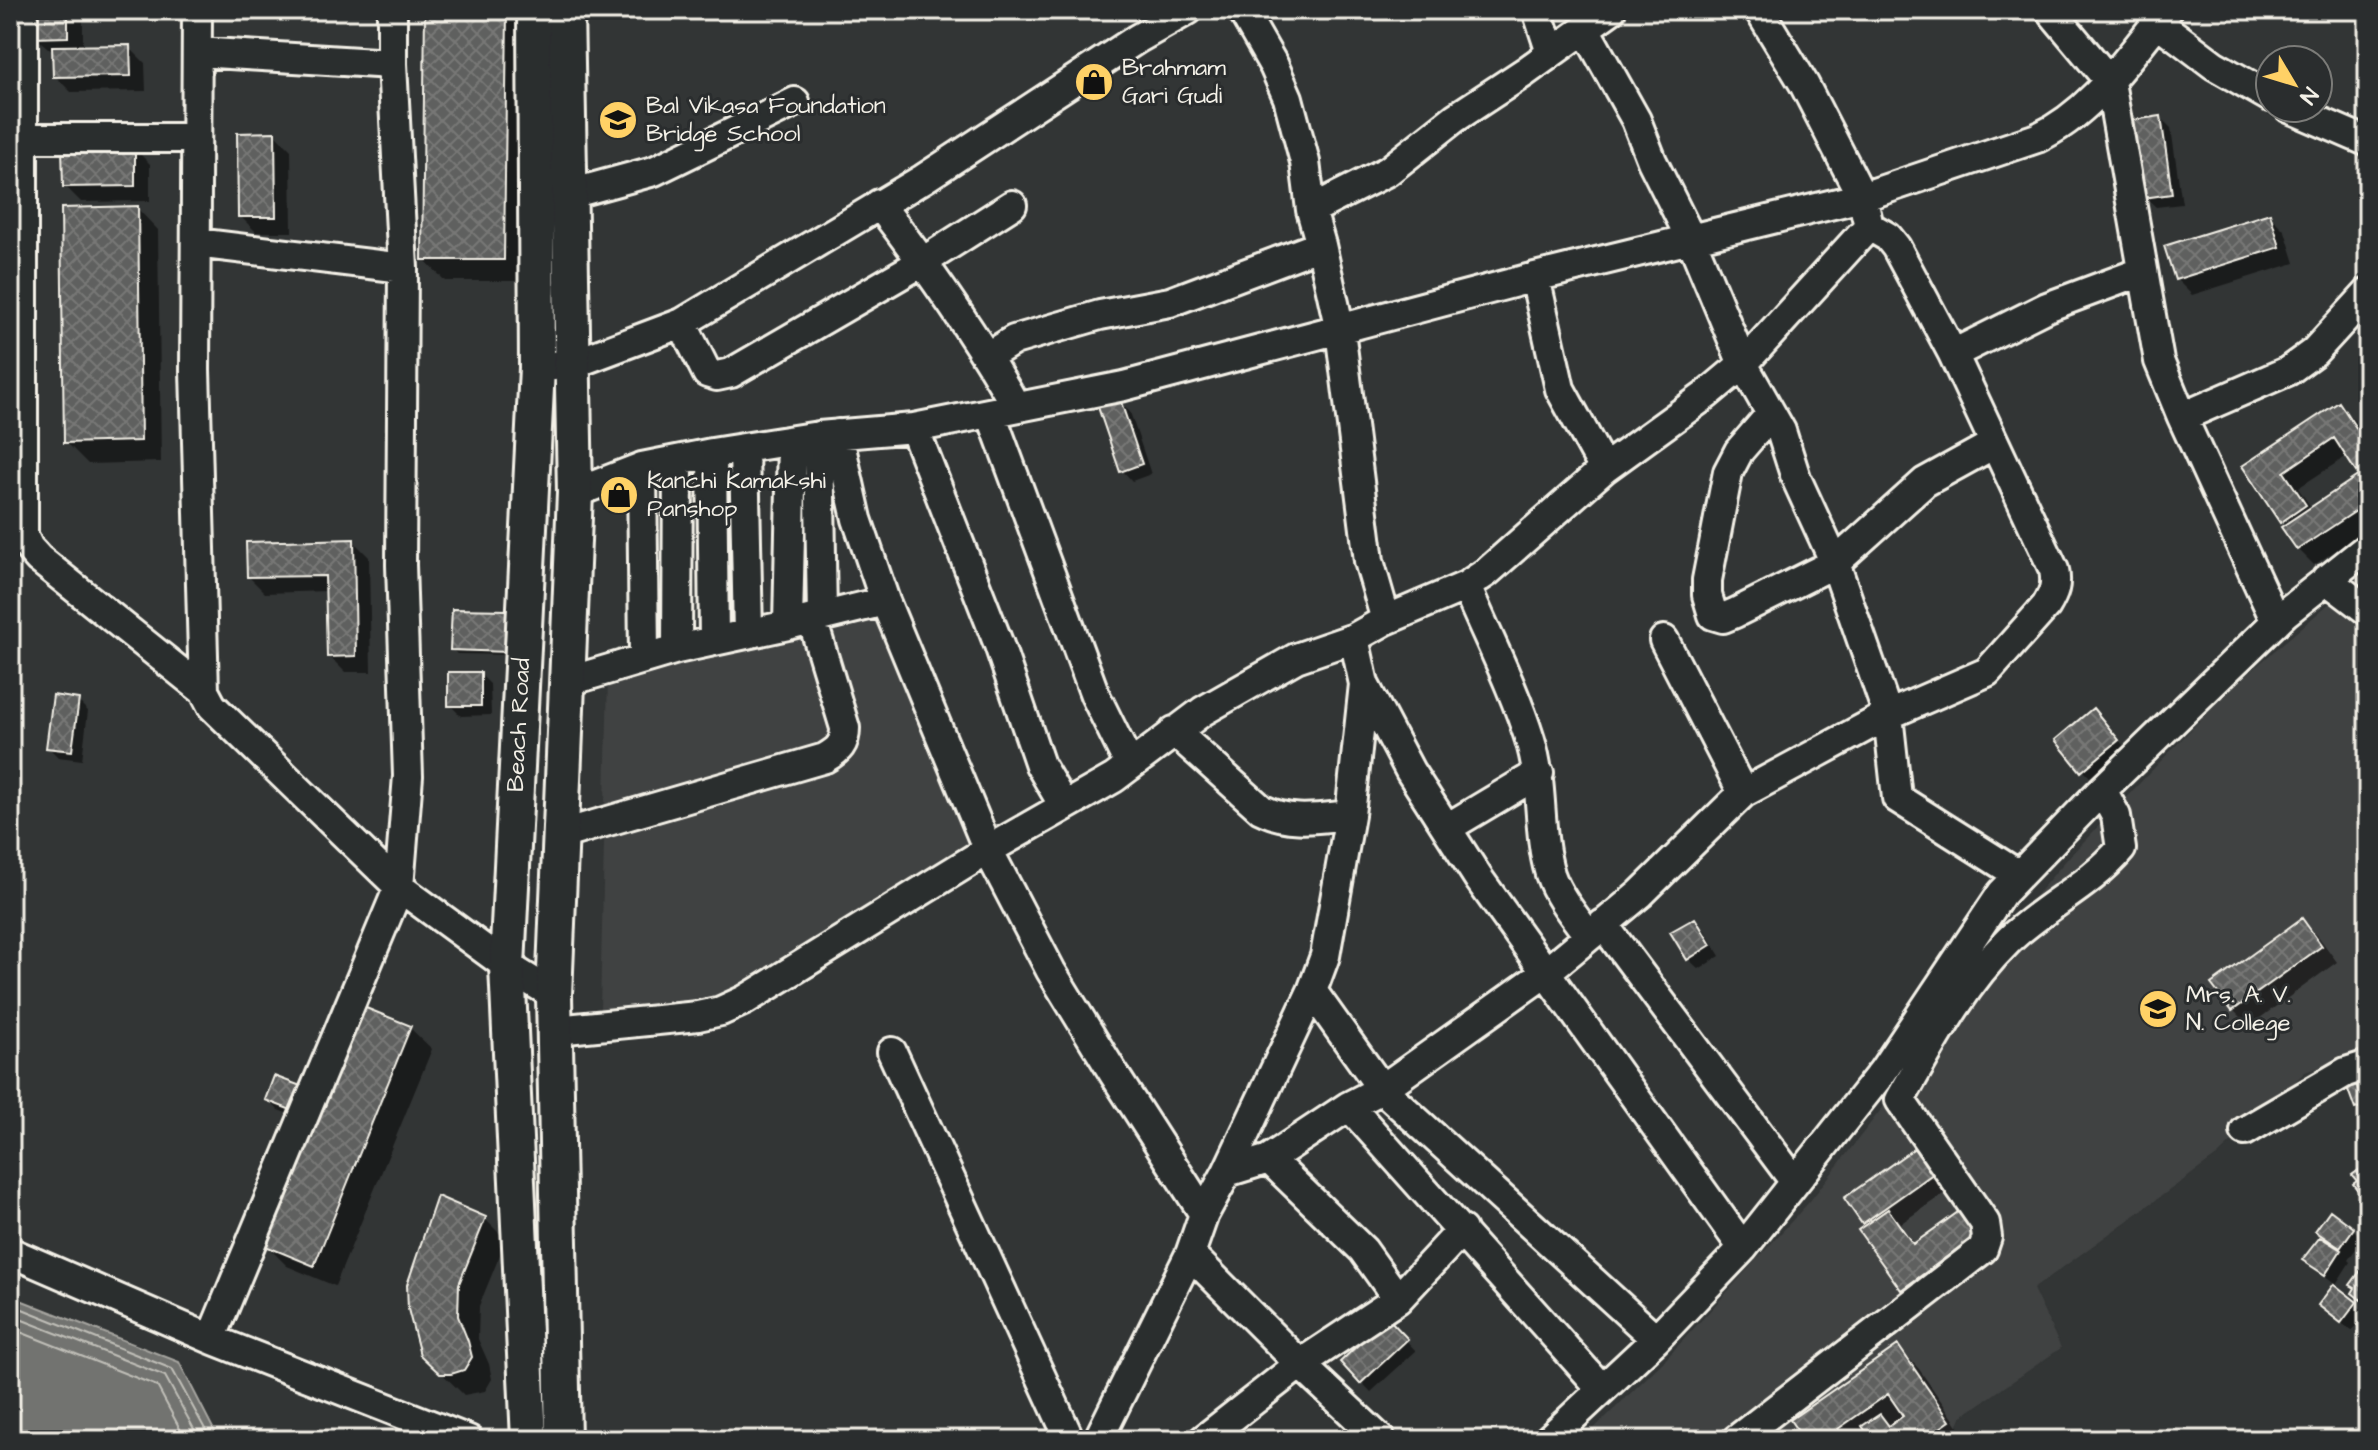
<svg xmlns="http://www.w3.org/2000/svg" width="2378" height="1450" viewBox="0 0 2378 1450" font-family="'Architects Daughter',sans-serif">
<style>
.built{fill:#404242}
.water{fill:#727370;stroke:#a6a5a0;stroke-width:2}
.shadow{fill:#0007;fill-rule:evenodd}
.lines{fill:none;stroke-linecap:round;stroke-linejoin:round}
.shore{stroke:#c0bfb8;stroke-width:2}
.building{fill:url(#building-cross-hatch);stroke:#f4f1e8;stroke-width:2}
.minor-casing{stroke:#f4f1e8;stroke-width:34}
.major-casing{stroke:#f4f1e8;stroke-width:40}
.minor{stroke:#2a2d2e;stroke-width:28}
.major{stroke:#2a2d2e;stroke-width:34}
.labels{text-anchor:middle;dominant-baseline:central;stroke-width:6;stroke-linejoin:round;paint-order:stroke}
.poi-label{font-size:24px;fill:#f4f1e8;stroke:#2a2d2e;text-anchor:start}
.street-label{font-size:24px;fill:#f4f1e8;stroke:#2a2d2e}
</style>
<defs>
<pattern id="building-cross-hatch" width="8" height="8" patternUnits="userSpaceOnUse" patternTransform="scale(2)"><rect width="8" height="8" fill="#5f605f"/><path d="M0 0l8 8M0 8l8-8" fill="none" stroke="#777776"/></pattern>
</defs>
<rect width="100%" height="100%" fill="#323535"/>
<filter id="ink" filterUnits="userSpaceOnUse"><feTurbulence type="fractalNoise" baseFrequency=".0125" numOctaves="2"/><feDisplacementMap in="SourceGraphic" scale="16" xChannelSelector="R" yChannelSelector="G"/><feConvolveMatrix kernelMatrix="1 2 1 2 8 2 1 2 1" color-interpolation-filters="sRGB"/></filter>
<g filter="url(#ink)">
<path class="built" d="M2368 570V1051L2305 1072 2218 1155 2033 1289 2061 1348 1961 1417 1952 1440H1582L1665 1360 1810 1201 1890 1098 1974 967 2068 858 2228 691Z
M876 615 974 844 724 1000 600 1009 608 677Z"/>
<path class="water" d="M10 1296 179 1362 219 1440H10Z"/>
<path class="shadow" d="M35 10H83V48L129 47 145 63 146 91 71 92 55 76 54 53 35 37Z
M427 10H528L525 281H445L424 259Z
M2161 118 2171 128 2182 204 2156 207 2145 197Z
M275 134 291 150 292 232H256L240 216Z
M134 148 150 164V201L81 202 65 186Z
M137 208 158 230 161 462 88 464 66 442Z
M2269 215 2285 231 2295 263 2192 295 2176 279Z
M1119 402 1130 412 1151 474 1132 481 1122 470Z
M2339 405 2354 420 2368 441V529L2314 565 2298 549 2286 526 2245 467ZM2347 456 2362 475 2312 509 2298 488Z
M353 541 369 557 371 672H345L329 656 328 591 265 593 249 577Z
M454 611 511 655 457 654 452 649Z
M480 674 490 684 491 715 461 716 450 705Z
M78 701 88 711 82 760 58 757 48 747Z
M2103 721 2128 751 2093 780 2083 770Z
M1695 920 1705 931 1720 956 1699 969 1688 959Z
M2302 920 2318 936 2337 962 2249 1026 2233 1010Z
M410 1028 432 1049 335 1286 287 1266 266 1245Z
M2355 1085 2360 1090 2368 1110 2362 1112 2357 1108Z
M300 1088 310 1098 302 1119 278 1110 268 1099Z
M1935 1164 1952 1188 1900 1224 1915 1244 1961 1212 1993 1251 1918 1304 1902 1289 1867 1226 1847 1199Z
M485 1219 506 1240 479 1306 478 1339 489 1364 492 1379 485 1391 464 1395 422 1354Z
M2353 1229 2363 1239 2348 1260 2350 1262 2336 1284 2304 1260 2331 1244 2318 1231Z
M2368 1277V1300L2366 1303 2359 1297Z
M2355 1304 2366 1314 2352 1331 2331 1315Z
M1387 1320 1416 1351 1371 1392 1342 1362Z
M1898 1347 1919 1369 1968 1440H1807Z"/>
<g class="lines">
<path class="shore" d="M10 1304 172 1369 211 1440
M10 1315 165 1376 200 1440
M10 1328 157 1386 186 1440"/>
</g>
<path class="building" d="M33 10H68V37L33 38Z
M425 10H507L504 260H422Z
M130 45 131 76 53 77 52 46Z
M2161 116 2172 194 2143 198 2133 120Z
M275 132 276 217H238L237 133Z
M135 146V186L63 187 62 147Z
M138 206 141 441 64 443 61 208Z
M2270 213 2280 247 2175 280 2164 246Z
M1120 399 1142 464 1120 472 1098 407Z
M2339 402 2368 446V464L2356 472 2334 438 2284 472 2306 505 2280 523 2242 466Z
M2368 469V503L2297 550 2281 527Z
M354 539 356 656 327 657 325 576 247 577 246 542Z
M452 609 509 610 508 652 450 650Z
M448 672H481V706H448Z
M53 695 79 699 72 751 46 748Z
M2093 708 2119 740 2081 772 2055 740Z
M1695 918 1711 945 1687 960 1670 932Z
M2302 918 2322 946 2232 1011 2211 984Z
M361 1006 411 1026 314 1266 263 1245Z
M274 1076 301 1086 291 1110 265 1100Z
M2356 1083 2364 1106 2355 1109 2347 1087Z
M1919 1145 1937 1171 1862 1224 1844 1198Z
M2367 1164 2368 1166V1204L2353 1184 2357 1181 2352 1175Z
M437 1196 486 1217 459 1284 458 1316 468 1341 472 1357 464 1370 451 1374H440L420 1355 408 1309 407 1285Z
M1888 1209 1913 1244 1961 1210 1978 1235 1901 1290 1858 1230Z
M2330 1210 2354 1228 2340 1248 2315 1231Z
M2320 1237 2341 1250 2325 1275 2302 1260Z
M2361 1270 2368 1274V1289L2361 1300 2352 1293 2355 1288 2350 1285Z
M2334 1284 2357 1302 2341 1323 2318 1305Z
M1387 1317 1408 1339 1360 1384 1340 1362Z
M1898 1345 1950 1421 1923 1440H1869L1871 1439 1862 1426 1880 1414 1889 1426 1903 1416 1888 1394 1838 1429 1845 1440H1804L1790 1420Z"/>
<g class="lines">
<g class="minor-casing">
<path id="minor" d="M23 10V535L29 548 39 559 204 691
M197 10 195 370 204 691 212 706 399 887 507 966 554 995
M1242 10 1274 66 1288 98 1305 162 1311 210 1321 245 1340 330 1369 561 1386 620 1466 586 1487 572 1604 469 1706 395 1743 364 1869 226 1862 197 2037 138C2093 112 2128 57 2167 10
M1537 10 1551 53
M2050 10 2110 82 2159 361 2182 417 2288 371 2314 352 2368 293
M2157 22 2214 65 2270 97
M1585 29 1636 120 1652 161 1691 239 1743 364 1781 431 1796 478 1835 563 1925 482 1994 444
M197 52 392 64
M2289 108 2368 142
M22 138H196
M570 194 654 171 795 102
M879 204C929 269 976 335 1016 407
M1311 210 1388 171 1455 118 1525 72 1611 10
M196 243 403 268
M1535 277 1560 389 1604 469
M682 323 707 373 717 376 731 373 924 261 1012 205
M1953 354 2047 307 2141 272
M988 356 1014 340 1100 315 1170 302 1321 245
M553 366 573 364 682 323 923 179 1137 39 1188 10
M991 414 1095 695 1130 766
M1771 414 1739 451 1728 472 1707 580V595L1713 615 1723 618 1735 613 1835 563 1888 715 1897 798 2019 875
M2182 417 2276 622
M914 428 999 645 1040 765 1064 806
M838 434 857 519 885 601 988 850 1051 971 1114 1074 1204 1214 1190 1254 1098 1440
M819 436 822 617
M744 450 748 633
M712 453 714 641
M642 467 644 657
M575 493 642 467 712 453 819 436 914 428 1124 386 1535 277 1862 197 1804 84 1759 10
M2326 579 2368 611
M1466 586C1487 636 1514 688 1530 740 1544 784 1537 830 1550 874 1558 897 1575 917 1589 936
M788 625 792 441
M1664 640 1743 793
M677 649 678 460
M566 682 677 649 788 625 885 601
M1364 684 1410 771 1479 879 1743 1248
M1174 731 1261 809C1291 824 1318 818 1350 815
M1447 828 1539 773
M560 835 825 758C839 750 845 744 845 728L812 619
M1603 924 1795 1182
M1312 991 1382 1089 1656 1339
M556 1030 698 1016 721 1011 745 1000 988 850 1114 778 1203 711 1296 658 1354 638 1386 620
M892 1052 1070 1440
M1349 1106 1602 1389
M2245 1131 2346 1072 2368 1065
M1269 1159 1363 1250 1398 1299 1300 1364 1381 1440
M1227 1172 1269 1159 1349 1106 1382 1089 1545 973 1640 894 1743 793 1888 715 1987 672 2046 606C2054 593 2057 585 2054 570L1953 354 1896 247 1888 237 1869 226
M1204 1214 1227 1172 1312 991 1325 956 1350 815 1364 684 1354 638
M10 1252 211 1339 469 1440
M1190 1254 1300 1364 1203 1440
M1398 1299 1462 1230
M211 1339 399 887 408 776 401 565 403 268 392 64V10
M1548 1440 1656 1339 1743 1248 1883 1071 2002 893 2102 790 2285 613 2368 547
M1736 1440 1983 1249 1987 1237 1985 1223 1900 1100C1931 1046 1962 986 2007 942 2042 907 2089 887 2121 849L2116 816 2102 790"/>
</g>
<g class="major-casing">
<g id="major">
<path id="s1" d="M529 1440 507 966 537 368 535 10"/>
<path d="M563 1440 554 995 575 493 566 10"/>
</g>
</g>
<use href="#minor" class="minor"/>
<use href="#major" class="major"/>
</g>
</g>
<defs>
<g id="shop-disc" transform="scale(2)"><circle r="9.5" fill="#ffd166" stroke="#2a2d2e"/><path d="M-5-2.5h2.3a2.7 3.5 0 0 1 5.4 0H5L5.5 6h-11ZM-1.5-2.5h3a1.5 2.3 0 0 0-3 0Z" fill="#111"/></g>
<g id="school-disc" transform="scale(2)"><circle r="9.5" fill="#ffd166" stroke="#2a2d2e"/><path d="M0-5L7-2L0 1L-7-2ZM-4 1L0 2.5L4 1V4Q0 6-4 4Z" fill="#111"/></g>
<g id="university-disc" transform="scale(2)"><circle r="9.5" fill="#ffd166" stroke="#2a2d2e"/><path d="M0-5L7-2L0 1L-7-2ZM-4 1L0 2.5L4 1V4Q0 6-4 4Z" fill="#111"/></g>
</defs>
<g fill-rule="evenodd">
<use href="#shop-disc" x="1094" y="82"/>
<use href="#school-disc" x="618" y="120"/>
<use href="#shop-disc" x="619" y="495"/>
<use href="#university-disc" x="2158" y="1009"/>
</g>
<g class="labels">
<g class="poi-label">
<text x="1122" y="68">Brahmam<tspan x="1122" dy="28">Gari Gudi</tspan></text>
<text x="646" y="106">Bal Vikasa Foundation<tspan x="646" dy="28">Bridge School</tspan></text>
<text x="647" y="481">Kanchi Kamakshi<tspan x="647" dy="28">Panshop</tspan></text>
<text x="2186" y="995">Mrs. A. V.<tspan x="2186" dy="28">N. College</tspan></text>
</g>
<g class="street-label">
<text stroke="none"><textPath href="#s1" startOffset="716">Beach Road</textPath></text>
</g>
</g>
<rect width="2378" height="1450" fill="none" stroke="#2a2d2e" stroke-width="40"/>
<rect x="20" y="20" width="2338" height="1410" fill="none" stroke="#f4f1e8" stroke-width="3" filter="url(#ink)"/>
<g transform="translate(2294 84) rotate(128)"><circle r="38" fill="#2a2d2e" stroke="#7b7b78" stroke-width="2"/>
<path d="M0-6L14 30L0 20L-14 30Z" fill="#ffd166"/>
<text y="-12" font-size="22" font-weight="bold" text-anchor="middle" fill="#f4f1e8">N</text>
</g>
</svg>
